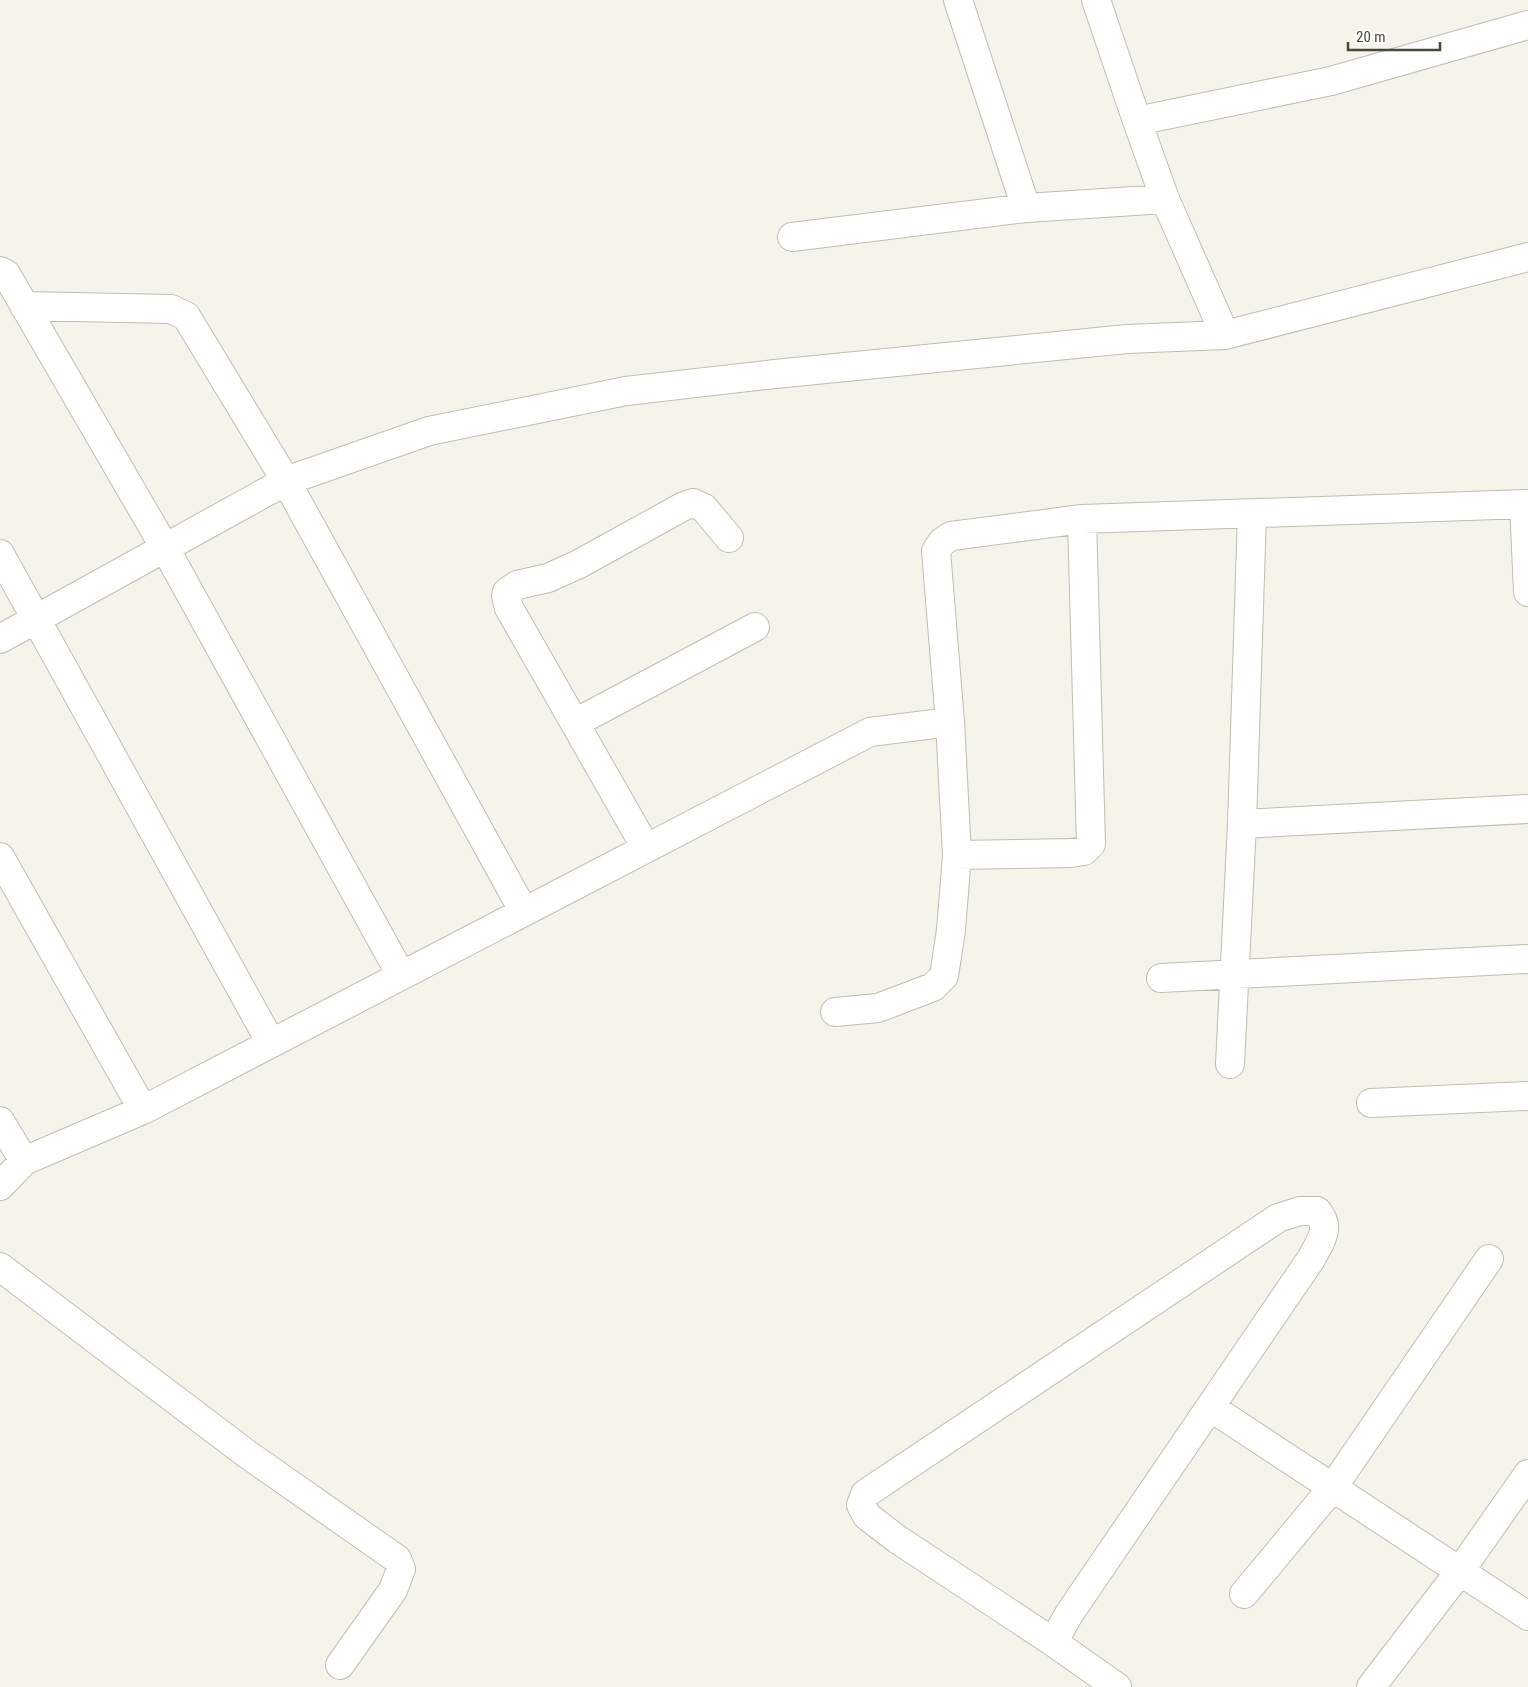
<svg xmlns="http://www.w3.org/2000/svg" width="1528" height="1687" viewBox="0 0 1528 1687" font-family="'Roboto Condensed',sans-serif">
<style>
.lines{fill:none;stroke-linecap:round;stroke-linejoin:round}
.minor-casing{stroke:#c1bdae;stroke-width:30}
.minor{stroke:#fff;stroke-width:28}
</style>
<rect width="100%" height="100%" fill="#f5f4eb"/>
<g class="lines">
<g class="minor-casing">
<path id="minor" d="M958 0 1026 208
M1096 0 1137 121 1165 199 1225 335
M1137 121 1331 81 1528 25
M792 237 1026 208 1165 199
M0 271 6 274 165 548 401 975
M24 306 171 309 186 316 286 481 524 912
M1524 504 1528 592
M1082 519 1091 844 1084 851 1071 853 957 855 950 722 936 551 942 542 951 536 1082 519 1528 504
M0 554 271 1043
M0 639 286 481 429 431 626 391 775 374 1127 339 1225 335 1528 257
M575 723 755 627
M1242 824 1528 809
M646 848 509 608 506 596 507 592 517 585 548 578 579 564 684 506 693 503 704 508 729 538
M0 857 143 1110
M1161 978 1528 959
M835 1012 878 1008 933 987 944 976 951 930 957 855
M1230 1064 1242 824 1252 514
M1371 1103 1528 1096
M0 1121 24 1161
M0 1186 24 1161 143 1110 870 732 950 722
M0 1267 247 1454 397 1559 401 1569 393 1590 340 1665
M1210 1407 1528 1616
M1244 1594 1333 1487 1489 1259
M1053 1642 1069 1614 1311 1259C1320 1242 1332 1228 1317 1211H1300L1278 1218 865 1494 861 1505 867 1516 897 1539 1053 1642 1117 1687
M1371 1687 1460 1571 1528 1474"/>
</g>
<use href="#minor" class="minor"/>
</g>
<path d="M1348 42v8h92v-8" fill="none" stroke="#4a4639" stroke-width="2.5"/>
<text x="1356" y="42" font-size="15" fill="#4a4639" stroke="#ffffff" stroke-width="4" paint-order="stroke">20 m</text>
</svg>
